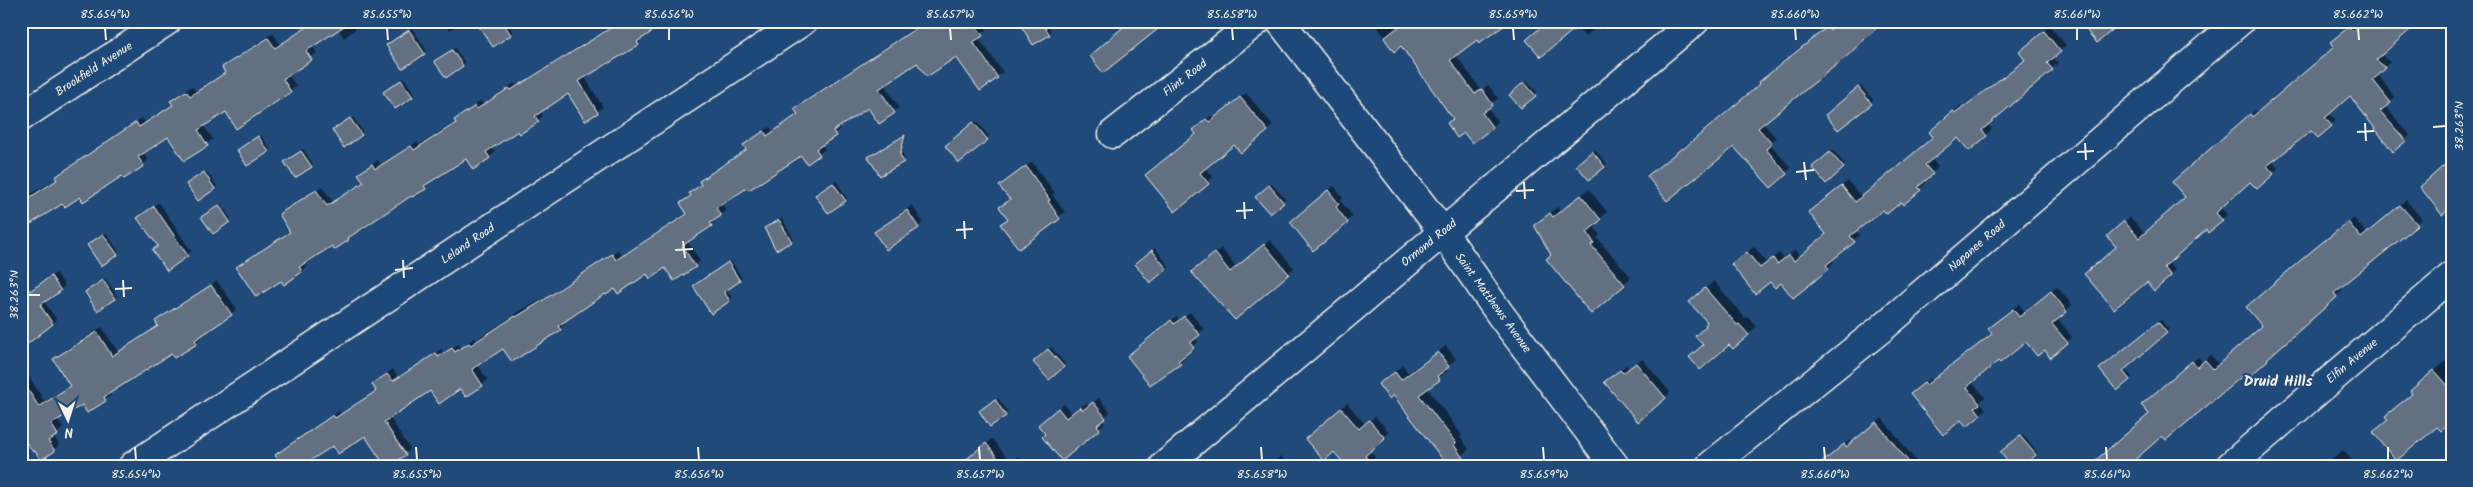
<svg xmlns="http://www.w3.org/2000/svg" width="2473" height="487" viewBox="0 0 2473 487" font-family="Kalam,sans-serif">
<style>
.shadow{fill:#0007}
.building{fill:#636f82;stroke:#f4f1e8}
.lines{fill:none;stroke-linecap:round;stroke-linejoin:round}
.minor-casing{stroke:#f4f1e8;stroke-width:31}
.minor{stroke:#1f4a7a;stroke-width:28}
.ticks{fill:none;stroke:#f4f1e8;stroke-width:2}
.labels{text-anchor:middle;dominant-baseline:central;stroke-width:4.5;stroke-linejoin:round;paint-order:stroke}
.street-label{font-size:12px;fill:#f4f1e8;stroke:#1f4a7a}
.quarter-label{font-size:15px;font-weight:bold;fill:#f4f1e8;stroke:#1f4a7a}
.neatline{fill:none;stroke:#f4f1e8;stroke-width:2}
.ticks-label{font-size:12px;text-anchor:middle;fill:#f4f1e8}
</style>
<rect width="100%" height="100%" fill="#1f4a7a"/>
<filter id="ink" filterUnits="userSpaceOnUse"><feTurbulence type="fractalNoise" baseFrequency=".02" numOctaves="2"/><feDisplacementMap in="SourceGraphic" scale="10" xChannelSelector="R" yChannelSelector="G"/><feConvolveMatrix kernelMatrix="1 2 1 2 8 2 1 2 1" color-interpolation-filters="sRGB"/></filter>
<g filter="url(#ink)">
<path class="shadow" d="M21 21H40L21 34Z
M309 21 364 22 344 38 338 29 312 46 317 53 288 74 296 86 237 127 226 110 203 125 213 139 185 160 169 135 143 152 148 160 143 165 62 202 21 230V199L58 179 62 172 142 118 145 123 174 104 172 101 177 96 192 86 196 92 226 72 223 67 247 50 273 33 280 44 311 24Z
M444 21H463L450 30Z
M500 21H506L513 32 493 46Z
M621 21H666L642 37 643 39 638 44 585 77 603 107 597 112 585 119 568 92 540 111 543 115 538 121 518 129 491 147 495 152 490 157 474 168 467 157 429 181 425 188 411 194 348 239 332 244 305 262 307 266 303 270 297 261 281 280 237 268 291 230 280 214 286 209 322 186 333 202 364 181 360 174 378 160 381 165 417 142 419 145 456 122 461 115 481 101 483 104 515 83 516 86Z
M669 21H679L672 26Z
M925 21H985L982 23 987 30 978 37 1003 72 980 89 956 55 918 61 884 84 899 107 894 112 869 107 838 126 840 129 821 144 825 149 819 154H801L722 204 726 210 711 225 687 241 700 261 695 266 666 267 605 292 563 321 565 324 560 329 503 347 477 364 488 380 466 396 461 387 430 389 390 418 410 449 405 454 366 434 333 444 306 462 308 466H266L278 457 276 455 282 450 339 411 341 414 377 390 373 384 393 369 398 377 442 349 444 353 458 344 461 348 475 338 476 340 520 311 548 296 618 250 622 256 688 212 682 203 702 184 700 181 747 149 744 145 750 140 770 127 773 131 799 113 796 109 801 104Z
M1034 21H1045L1051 31 1049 34Z
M1373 21H1446L1477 38 1456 55 1481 90 1488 85 1498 98 1487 107 1498 121 1492 127 1465 131 1448 123 1454 118 1401 45 1394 50Z
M1571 21H1613L1603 30 1598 25 1585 37Z
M1833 22 1836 26 1763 123 1776 138 1770 144 1791 168 1771 186 1734 146 1654 171 1688 143 1689 145 1761 83 1765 77Z
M2355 22 2380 54 2390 62 2377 74 2395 97 2385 106 2410 135 2405 140 2350 94 2329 113 2336 120 2331 125 2312 129 2272 161 2278 168 2273 173 2251 180 2221 207 2227 215 2206 229 2168 262 2175 270 2170 275 2117 246 2113 231 2130 217 2145 234 2187 197 2179 177 2256 110 2258 113 2335 46 2337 37Z
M2050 26 2066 45 2053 57 2058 63 1987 124 1992 129 1986 135 1958 136 1931 158 1938 167 1924 181 1926 183 1920 189 1883 208 1855 230 1860 235 1832 259 1834 262 1828 268 1793 296 1781 281 1770 280 1739 258 1754 247 1767 263 1779 253 1784 259 1795 250 1800 256 1827 234 1815 207 1848 181 1862 198 1934 136 1937 126 1960 106 1962 108 2026 59 2020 52Z
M412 28 427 51 424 53 390 42Z
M455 48 465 63 446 76 438 59Z
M404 78 415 94 412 96 387 90Z
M1527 81 1537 92 1521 107 1511 95Z
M1861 86 1873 100 1871 103 1827 115Z
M1246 93 1273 125 1267 131 1234 143 1205 167 1213 177 1208 183 1152 170 1197 133 1200 125 1212 115 1215 118Z
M353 117 363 132 361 134 336 128Z
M976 121 989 136 987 139 949 143Z
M906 134 902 152 905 159 903 161 870 157Z
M261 135 270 149 268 151 241 148Z
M303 149 313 164 311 166 285 162Z
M1595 150 1607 164 1589 179 1577 165Z
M1833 150 1845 165 1826 182 1813 167Z
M2452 150V199L2450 160 2446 156Z
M1032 162 1055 193 1052 195 1065 212 1019 248 1002 224 1009 218 1001 207 1010 199 1001 186Z
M206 171 217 186 214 188 190 181Z
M836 181 847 198 845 200 819 192Z
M1272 184 1285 199 1270 212 1257 197Z
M1334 186 1343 198 1340 201 1353 216 1313 249 1291 222Z
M1589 189 1607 212 1593 225 1600 235 1597 238 1631 277 1624 284 1552 255 1536 225 1557 207 1560 211Z
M2406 200 2422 219 2339 288 2342 291 2272 353 2267 360 2246 372 2150 414 2148 400 2198 357 2203 362 2211 355 2219 364 2263 325 2253 302 2354 218 2367 234Z
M159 202 191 251 187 255 153 250 159 245 138 218Z
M221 204 231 219 229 221 205 215Z
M912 205 923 222 918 227 875 232Z
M782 218 793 238 791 241 768 226Z
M106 233 119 252 117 254 91 243Z
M1270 240 1294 268 1235 318 1198 266 1221 248 1236 267Z
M1155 248 1169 266 1166 268 1139 261Z
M731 261 742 278 726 289 732 298 729 300 697 284Z
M56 273 65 286 44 301 56 319 52 323 21 297Z
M106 279 117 296 114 298 89 290Z
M217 281 237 309 200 335 201 337 196 343 172 352 109 392 111 395 105 400 83 403 57 420 63 428 54 436 59 445 54 450 21 430V378L27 374 45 402 71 385 55 359 60 354 102 327 118 352 159 325 157 322 162 316Z
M1714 281 1745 318 1748 317 1756 327 1733 348 1729 343 1690 357 1704 344 1709 322 1699 294Z
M2057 287 2072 305 2057 318 2072 337 2067 342 2045 348 2026 341 1999 359 1971 381 1985 397 1980 402 1986 409 1967 426 1961 418 1917 389 1930 378 1932 381 1994 333 1995 323 2019 304 2025 312Z
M1190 312 1204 329 1195 337 1198 342 1183 355 1185 358 1180 363 1134 350 1177 316 1180 320Z
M2161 320 2169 330 2124 368 2132 377 2129 380 2103 367Z
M1446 346 1456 359 1449 365 1439 351Z
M1051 347 1065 364 1049 378 1035 362Z
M1437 353 1448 367 1445 369 1447 371 1427 388 1462 435 1460 437 1469 449 1449 466 1394 393 1379 384 1403 365 1408 373Z
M2452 356V420L2438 426 2390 420 2413 394 2417 386Z
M1642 359 1670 392 1665 397 1611 377 1626 365 1629 369Z
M998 398 1008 412 990 425 983 408Z
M1099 398 1110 412 1102 420 1105 423 1062 459 1047 434 1045 420 1064 404 1072 414 1086 403 1089 406Z
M1347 403 1365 424 1375 416 1389 432 1369 450 1375 457 1365 466 1334 450 1312 434Z
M1882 418 1920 466H1825L1828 458 1850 440 1852 442Z
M2023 435 2037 452 2035 454 2004 450Z
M992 439 1011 462 1019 456 1027 466H975L974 453Z
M2343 450 2357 466H2324Z
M1281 456 1288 466H1269Z"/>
<path class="building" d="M316 21H352L306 51 312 60 283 79 291 92 236 129 226 112 198 130 208 146 184 161 168 137 138 157 144 166 124 179 122 176 83 202 80 197 65 207 62 204 21 230V203L57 180 55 177 136 122 139 127 173 105 170 101 186 91 190 96 225 73 222 67 268 38 275 48Z
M475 21H502L511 35 493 47Z
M622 21H668L637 42 639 45 579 81 598 113 585 121 568 94 535 116 539 122 520 134 518 131 486 152 490 158 473 170 466 159 424 186 426 189 412 197 411 196 348 238 349 240 334 250 332 246 299 267 302 272 284 285 281 281 256 297 236 267 290 232 279 214 316 190 327 206 364 182 358 174 372 164 375 169 411 146 414 150 456 123 454 120 475 106 477 109 509 88 511 90Z
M927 21H973L983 36 973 42 998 78 980 91 956 57 927 77 917 63 879 89 895 113 879 124 868 108 833 131 836 136 816 149 820 155 807 164 801 156 749 190 747 188 716 208 721 216 710 223 712 226 682 246 696 267 674 281 665 268 650 279 647 274 618 294 615 289 606 295 605 294 558 326 561 330 512 362 503 349 472 369 483 386 466 397 460 389 439 404 430 391 384 422 406 455 390 466H385L365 436 338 454 333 446 302 466H282L275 455 333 415 335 418 376 391 372 384 387 374 393 381 436 353 438 357 452 348 455 352 469 343 471 345 515 316 516 317 542 301 612 254 616 260 687 214 680 203 691 196 689 193 701 185 699 181 746 150 743 145 764 131 767 136 798 114 794 109Z
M1018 21H1041L1050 35 1033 45Z
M1130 21H1168L1103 73 1090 56Z
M1406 21H1511L1479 43 1477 40 1450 60 1475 94 1482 89 1493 105 1482 113 1493 128 1472 143 1464 133 1457 138 1447 123 1453 119 1401 46 1394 52 1384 38Z
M1548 21H1584L1541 57 1526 40Z
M1841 21H1884L1846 57 1758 128 1772 144 1766 149 1787 174 1771 188 1734 147 1667 201 1647 176 1682 148 1683 149 1760 84 1759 82 1827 27 1830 30Z
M2079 21H2123L2097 43Z
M2365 21H2420L2376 60 2386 68 2373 80 2391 103 2380 111 2406 141 2393 152 2350 96 2325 118 2332 126 2318 138 2311 131 2267 166 2274 174 2257 189 2250 182 2221 208 2216 213 2223 221 2208 233 2206 230 2164 267 2171 276 2154 291 2147 282 2114 309 2084 274 2116 247 2107 236 2124 221 2139 238 2185 197 2172 182 2250 114 2252 117 2334 47 2330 42 2349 27 2353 31Z
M409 30 425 54 402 69 386 45Z
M2044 31 2061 52 2047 63 2053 70 1982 130 1987 136 1969 151 1958 138 1925 165 1933 174 1918 187 1921 190 1903 205 1901 202 1887 214 1883 210 1850 236 1855 242 1826 265 1829 269 1793 298 1781 283 1775 288 1770 282 1755 294 1731 264 1747 252 1760 268 1773 258 1777 264 1789 255 1794 261 1826 234 1808 212 1842 186 1855 202 1933 137 1929 132 1953 111 1956 113 2025 60 2019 52Z
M452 50 463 66 446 78 434 61Z
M401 80 413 97 395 109 383 92Z
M1524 82 1536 96 1521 108 1509 95Z
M1858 87 1872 104 1838 130 1825 115Z
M1240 97 1268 131 1241 153 1234 145 1200 173 1209 184 1175 212 1145 175 1196 134 1193 130 1206 119 1209 122Z
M350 118 362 135 344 148 332 130Z
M973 122 988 140 959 163 945 146Z
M905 135 900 155 904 162 880 176 868 157Z
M258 136 269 152 247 166 237 150Z
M301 151 312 167 295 178 284 162Z
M1592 151 1605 167 1589 180 1576 165Z
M1830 152 1844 168 1826 184 1812 167Z
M2452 158V207L2442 215 2420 187Z
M1026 166 1050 200 1048 201 1060 219 1019 249 1000 224 1008 219 999 207 1010 200 999 186Z
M204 172 215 189 198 201 186 184Z
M833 183 846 201 828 213 815 195Z
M1269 185 1284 203 1270 214 1255 197Z
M1328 190 1339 204 1336 207 1348 223 1313 251 1290 222Z
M1581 195 1601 220 1587 232 1594 243 1591 245 1625 285 1591 314 1546 259 1551 255 1534 225 1550 213 1553 217Z
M219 205 230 222 213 234 201 217Z
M2400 205 2418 225 2334 293 2337 297 2267 359 2268 360 2249 377 2246 373 2166 440 2162 436 2128 466H2089L2149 414 2141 405 2192 361 2197 367 2205 360 2213 369 2262 326 2246 307 2314 249 2348 222 2361 238Z
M154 206 188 256 167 271 152 250 158 246 137 218Z
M907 210 919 228 886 250 874 232Z
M779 220 792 242 776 250 764 228Z
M103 234 118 255 101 266 87 245Z
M1264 244 1289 274 1235 320 1191 272 1215 253 1230 272Z
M1152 250 1167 269 1150 283 1135 264Z
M728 262 740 281 724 292 730 301 711 314 693 286Z
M51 276 61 291 40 305 53 324 21 349V278L30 291Z
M103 280 115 299 97 311 85 292Z
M211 285 232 315 195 340 197 344 174 358 171 354 104 397 106 401 87 413 82 405 51 424 58 435 48 441 55 451 41 460 35 451 33 452 21 435V379L39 407 70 386 53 359 97 332 112 356 158 326 155 321Z
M1705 288 1737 325 1739 324 1749 335 1733 349 1729 345 1700 370 1689 357 1703 345 1695 336 1706 326 1705 325 1707 322 1689 302Z
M2051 291 2067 312 2052 324 2068 343 2050 358 2045 350 2037 356 2026 342 2000 363 1998 361 1967 387 1980 404 1975 407 1981 415 1967 427 1961 420 1943 435 1910 394 1924 383 1926 385 1992 334 1988 328 2013 309 2019 317Z
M1184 316 1200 335 1190 343 1194 348 1178 361 1181 364 1150 385 1127 356 1171 320 1174 324Z
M2158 322 2167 333 2123 371 2130 380 2117 391 2099 369Z
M1048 349 1064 367 1049 380 1033 362Z
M1438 352 1449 367 1437 376 1440 380 1419 395 1456 443 1454 445 1463 458 1451 466H1448L1393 395 1389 399 1378 384 1395 372 1401 380Z
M1636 363 1666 398 1638 422 1604 382 1620 370 1623 373Z
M2434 370 2452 390V422L2441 431 2437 427 2396 461 2373 432 2388 420 2385 416 2412 394 2410 391Z
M995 399 1006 416 990 427 979 411Z
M1093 402 1106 418 1097 425 1100 429 1062 461 1042 437 1045 434 1038 425 1058 408 1066 418 1080 407 1083 410Z
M1341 408 1359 429 1369 420 1385 438 1365 456 1373 466H1346L1334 452 1324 461 1305 439Z
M1876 422 1912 466H1818L1844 444 1846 447Z
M2020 436 2036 455 2023 466H2011L2000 452Z
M986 443 1004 466H958Z"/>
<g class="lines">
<g class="minor-casing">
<path id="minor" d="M1280 21 1443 232 1500 314 1615 466
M21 117 167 21
M1113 134 1257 21
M133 466 803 21
M1164 466 1695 21
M1710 466 1882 328 2240 21
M2230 466 2452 276"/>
</g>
<use href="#minor" class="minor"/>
</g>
</g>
<path class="ticks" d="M105 28 106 40M387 28 388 40M669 28V40M950 28 951 40M1232 28 1233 40M1513 28 1514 40M1795 28 1796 40M2077 28V40M2358 28 2359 40M2365 123 2366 141M2433 127 2446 126M2357 132 2374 131M2085 143 2086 160M2077 152 2094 151M1804 162 1806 180M1796 172 1814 170M1524 182 1525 199M1516 191 1534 190M1244 202 1245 219M1236 211 1253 210M964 221 965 239M956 230 973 229M683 241 685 258M675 250 693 249M403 260 404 278M395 270 413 268M123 280 124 297M115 289 132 288M28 295H40M135 447 136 460M416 447 417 460M698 447 699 460M979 447 980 460M1261 447 1262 460M1543 447 1544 460M1824 447 1825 460M2106 447 2107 460M2388 447V460"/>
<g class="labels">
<g class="street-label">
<text transform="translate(94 69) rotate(-33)">Brookfield Avenue</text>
<text transform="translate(1185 78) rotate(-38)">Flint Road</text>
<text transform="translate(1429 243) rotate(-39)">Ormond Road</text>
<text transform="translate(468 244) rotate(-34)">Leland Road</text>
<text transform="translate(1977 246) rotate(-41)">Napanee Road</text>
<text transform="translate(1493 303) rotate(54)">Saint Matthews Avenue</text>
<text transform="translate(2352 361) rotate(-40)">Elfin Avenue</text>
</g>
<g class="quarter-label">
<text x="2278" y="382">Druid Hills</text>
</g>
</g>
<rect width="2473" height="487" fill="none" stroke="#1f4a7a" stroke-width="55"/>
<g transform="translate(68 420) rotate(176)" stroke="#1f4a7a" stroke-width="4" paint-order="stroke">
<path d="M0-4L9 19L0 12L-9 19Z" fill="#f4f1e8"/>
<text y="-8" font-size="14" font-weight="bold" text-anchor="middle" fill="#f4f1e8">N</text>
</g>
<rect x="28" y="28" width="2418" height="432" class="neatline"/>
<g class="ticks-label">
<text x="105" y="18">85.654°W</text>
<text x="387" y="18">85.655°W</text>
<text x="669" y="18">85.656°W</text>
<text x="950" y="18">85.657°W</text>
<text x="1232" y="18">85.658°W</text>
<text x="1513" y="18">85.659°W</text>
<text x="1795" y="18">85.660°W</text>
<text x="2077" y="18">85.661°W</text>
<text x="2358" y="18">85.662°W</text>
<text transform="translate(2459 126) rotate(-90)" y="4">38.263°N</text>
<text transform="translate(14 295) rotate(-90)" y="4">38.263°N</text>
<text x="136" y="478">85.654°W</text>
<text x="417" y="478">85.655°W</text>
<text x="699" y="478">85.656°W</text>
<text x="980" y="478">85.657°W</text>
<text x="1262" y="478">85.658°W</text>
<text x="1544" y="478">85.659°W</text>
<text x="1825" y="478">85.660°W</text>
<text x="2107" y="478">85.661°W</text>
<text x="2388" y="478">85.662°W</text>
</g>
</svg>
